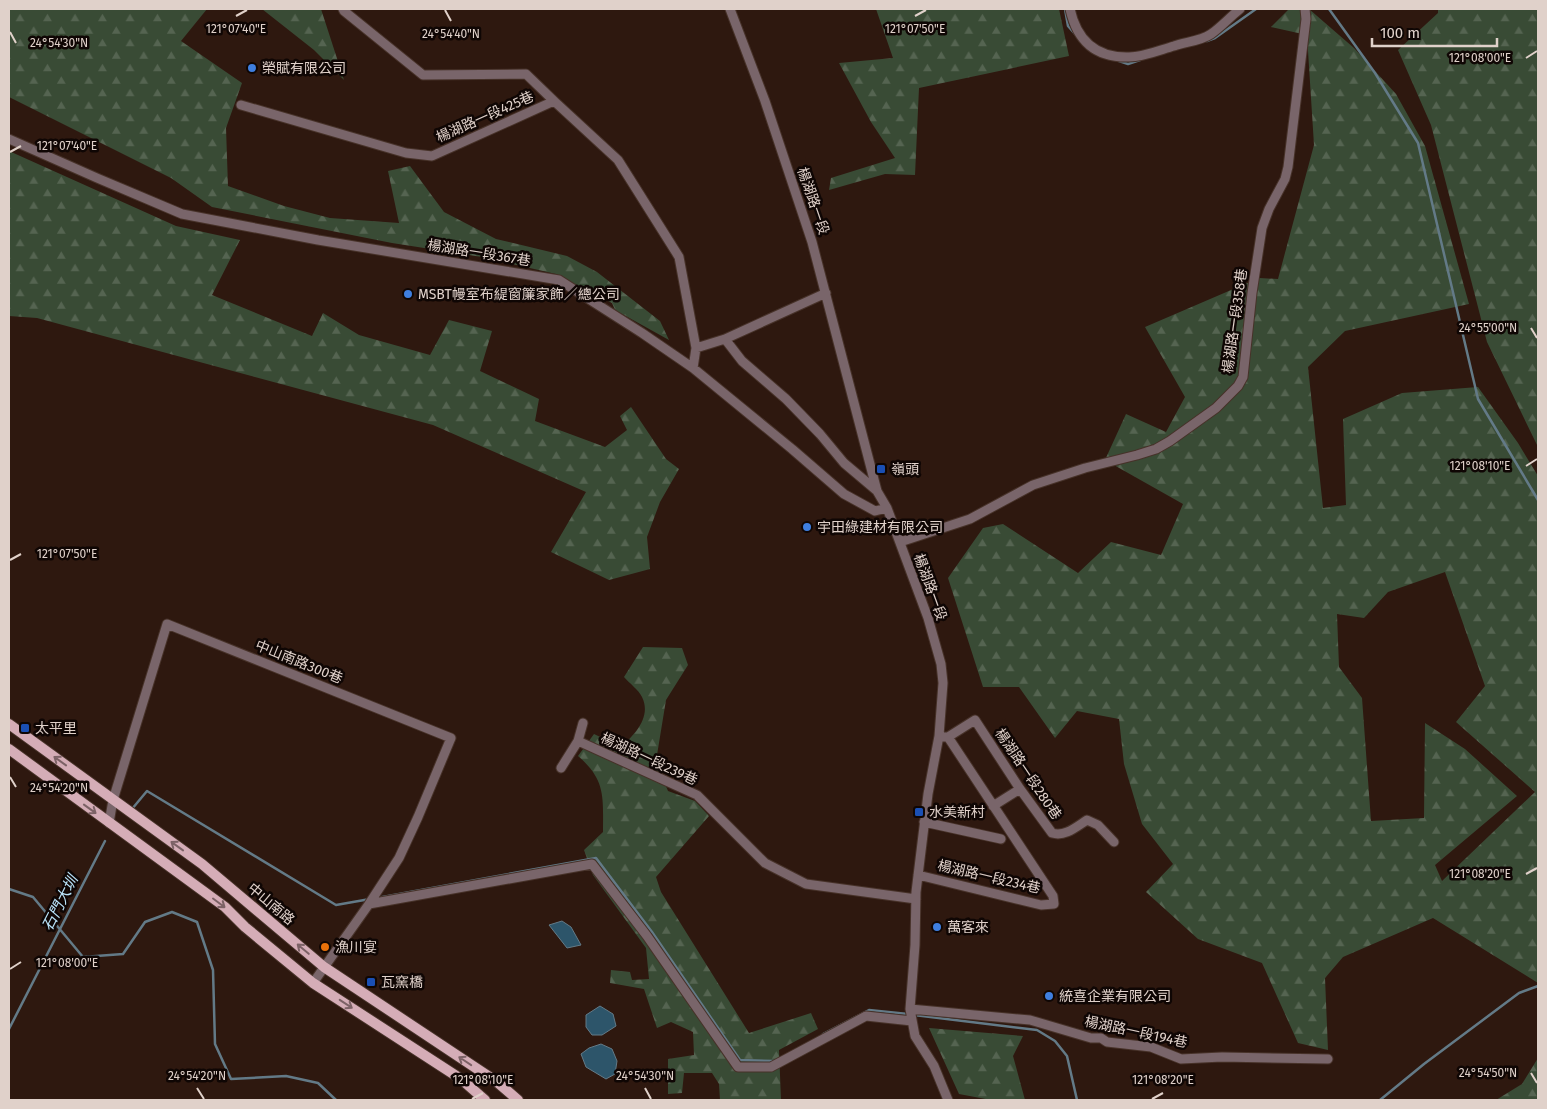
<svg xmlns="http://www.w3.org/2000/svg" width="1547" height="1109" viewBox="0 0 1547 1109" font-family="'Fira Sans','Noto Sans TC',sans-serif">
<style>
.forest{fill:url(#forest-firs);fill-rule:evenodd}
.water{fill:#2d556a;stroke:#637a87}
.lines{fill:none;stroke-linecap:round;stroke-linejoin:round}
.stream{stroke:#637a87;stroke-width:2.5}
.minor-casing{stroke:#473229;stroke-width:11}
.major-casing{stroke:#473229;stroke-width:12}
.minor{stroke:#79656a;stroke-width:9}
.major{stroke:#d5adb7;stroke-width:10}
.oneway{stroke:#7c6266}
.ticks{fill:none;stroke:#e0d1ca;stroke-width:2}
.shop-dot{fill:#3f7fe0;stroke:#0f0604;stroke-width:2}
.transit-dot{fill:#1a4fb4;stroke:#0f0604;stroke-width:2}
.food-dot{fill:#e8710a;stroke:#0f0604;stroke-width:2}
.labels{text-anchor:middle;dominant-baseline:central;stroke-width:5;stroke-linejoin:round;paint-order:stroke}
.poi-label{font-size:14px;fill:#e0d1ca;stroke:#0f0604;text-anchor:start}
.street-label{font-size:14px;fill:#e0d1ca;stroke:#0f0604}
.water-label{font-size:15px;font-style:italic;fill:#bae3f9;stroke:#0f0604}
.ticks-label{font-size:12px;text-anchor:middle;fill:#e0d1ca;stroke:#0f0604;stroke-width:5;stroke-linejoin:round;paint-order:stroke}
</style>
<defs>
<pattern id="forest-firs" width="22" height="20" patternUnits="userSpaceOnUse" patternTransform="scale(1.25)"><rect width="22" height="20" fill="#394b35"/><path d="M5 1l3.5 6h-7zM16 11l3.5 6h-7z" fill="#556451"/></pattern>
</defs>
<rect width="100%" height="100%" fill="#2e180f"/>
<path class="forest" d="M9 9H207L181 41 242 83 226 128 228 186 284 206 330 218 399 223 388 171 410 166 444 212 496 239 567 256 597 272 660 321 669 340 615 310 612 303 602 298 598 299 556 274 482 257 392 243 212 207 171 178 9 97Z
M262 9H321L344 80 314 50Z
M876 9H1059L1069 56 919 88 915 175 885 174 829 190 831 178 895 158 871 122 839 63 893 58Z
M1289 9H1309L1354 48 1396 94 1425 146 1469 304 1345 331 1308 367 1323 508 1346 505 1343 419 1402 393 1478 387 1518 443 1538 476V983L1433 918 1343 957 1325 978 1328 1050 1298 1043 1262 963 1198 939 1146 892 1173 864 1142 824 1124 764 1119 719 1077 711 1055 738 1019 687H983L948 578 983 528 1003 524 1078 573 1111 542 1161 555 1183 504 1105 460 1126 414 1166 432 1185 397 1145 327 1259 278 1278 279 1314 145 1307 35 1271 27ZM1445 572 1485 686 1456 722 1535 792 1442 881 1435 865 1517 796 1465 749 1425 723 1424 818 1371 821 1362 698 1339 667 1337 614 1364 618 1388 592Z
M1438 9H1537L1538 447 1487 342 1431 125 1398 50 1438 13Z
M9 151 176 226 240 240 212 295 312 336 323 313 359 335 430 355 449 320 492 331 480 371 539 399 535 421 605 447 627 430 620 416 631 407 666 459 679 469 660 502 647 537 650 569 609 580 551 552 586 492 433 425 37 318 9 316Z
M643 647 682 648 688 665 666 700 657 755V765L668 791 695 801 709 816 656 877 661 892 749 1033 811 1013 818 1029 779 1050 781 1100H720L719 1084 712 1073H684L682 1093 668 1094V1059L694 1055 693 1032 671 1022 657 1028 644 989 610 983 611 970 630 972 632 980 649 979 646 948 593 875 584 850 603 832C603 797 606 780 578 756L594 734 621 747C634 735 652 717 642 697 639 690 629 683 624 677Z
M929 1028 1023 1036 1013 1056 1025 1100H991L959 1094Z
M1538 1058V1100H1496L1522 1084Z"/>
<path class="water" d="M562 921 571 927 581 945 567 948 549 925Z
M600 1006 613 1014 616 1026 602 1035H592L586 1027V1015Z
M601 1044 612 1049 617 1061 615 1074 606 1079 586 1067 581 1054 589 1048Z"/>
<g class="lines">
<path class="stream" d="M1065 9 1068 26 1075 34
M1329 9 1375 73 1418 143 1478 399 1538 500
M1207 41 1215 38 1256 9
M1116 60 1128 64 1140 60
M132 809 147 791 336 905 370 899
M9 889 33 897 83 957 123 954 145 922 172 912 197 922 213 970 215 1044 231 1079 286 1076 318 1083 336 1100
M377 898 596 858 652 932 740 1060 774 1061
M914 1015 1037 1030 1055 1041 1067 1056 1077 1100
M9 1029 105 841
M823 1034 869 1010 908 1014
M1380 1100 1424 1064 1519 993 1538 986"/>
<g class="minor-casing">
<path id="minor" d="M343 9 344 11 423 75 526 74 554 101
M730 9 765 101 812 242 877 491 887 508 928 618 941 664 943 683 939 736 928 794 916 892 915 945 910 1009 915 1036 934 1066 948 1100
M1070 9C1077 41 1096 58 1129 57 1144 57 1160 50 1174 46 1185 42 1201 41 1211 34 1221 27 1230 17 1240 9
M241 105 406 153 432 156 554 101 618 160 679 257 696 348 693 368
M9 139 97 178 182 214 318 240 559 280 642 333 693 368 792 449 844 494 875 511 887 508
M725 339 742 361 786 399 820 434 844 463 876 490
M696 348 725 339 826 293
M900 542 970 519 1033 485 1085 468 1137 455 1156 449 1170 441 1216 408 1238 386 1243 377 1252 293 1262 228 1269 209 1285 179 1288 167 1306 19 1305 9
M944 737H948L975 720 1020 789 1052 833C1065 837 1076 827 1087 820L1098 825 1114 842
M578 741 697 795 765 863 806 884 916 899
M561 768 578 741 583 723
M993 806 1020 789
M924 822 1001 839
M109 823 113 800 167 624 451 738 418 817 399 858 369 904
M918 875 1041 905 1054 904 1053 896 948 737
M313 983 369 904 592 864 647 936 738 1067H771L866 1016 912 1021
M910 1009 1030 1020 1091 1038H1101L1107 1042 1151 1047 1181 1059 1222 1057 1328 1059"/>
</g>
<g class="major-casing">
<path id="major" d="M9 724 202 864 324 967 497 1082 518 1100
M9 749 225 907 245 927 313 983 461 1079 485 1100"/>
</g>
<use href="#minor" class="minor"/>
<use href="#major" class="major"/>
</g>
<defs><path id="oneway-shaft" d="M-6 0H5M1.5-3L5.5 0L1.5 3" fill="none" stroke-width="1.6" stroke-linecap="round" stroke-linejoin="round" transform="scale(1.25)"/></defs>
<g class="oneway">
<use href="#oneway-shaft" transform="translate(60 761) rotate(-144)"/>
<use href="#oneway-shaft" transform="translate(90 809) rotate(36)"/>
<use href="#oneway-shaft" transform="translate(177 846) rotate(-144)"/>
<use href="#oneway-shaft" transform="translate(219 903) rotate(37)"/>
<use href="#oneway-shaft" transform="translate(303 949) rotate(-140)"/>
<use href="#oneway-shaft" transform="translate(346 1004) rotate(33)"/>
<use href="#oneway-shaft" transform="translate(465 1061) rotate(-146)"/>
</g>
<path class="ticks" d="M445 10 451 21M236 16 247 10M915 16 926 10M10 32 16 43M1526 58 1537 51M10 152 21 146M1531 328 1537 338M1526 466 1537 459M10 560 21 554M10 777 16 787M1526 874 1537 868M10 969 21 962M1531 1073 1537 1083M197 1088 204 1099M645 1088 651 1099M472 1099 483 1093M1152 1099 1163 1093"/>
<g class="shop-dot">
<circle cx="252" cy="68" r="5"/>
<circle cx="408" cy="294" r="5"/>
<circle cx="807" cy="527" r="5"/>
<circle cx="937" cy="927" r="5"/>
<circle cx="1049" cy="996" r="5"/>
</g>
<g class="transit-dot">
<rect x="876" y="464" width="10" height="10" rx="2.5"/>
<rect x="20" y="723" width="10" height="10" rx="2.5"/>
<rect x="914" y="807" width="10" height="10" rx="2.5"/>
<rect x="366" y="977" width="10" height="10" rx="2.5"/>
</g>
<circle class="food-dot" cx="325" cy="947" r="5"/>
<g class="labels">
<g class="poi-label">
<text x="262" y="68">榮賦有限公司</text>
<text x="418" y="294">MSBT幔室布緹窗簾家飾／總公司</text>
<text x="891" y="469">嶺頭</text>
<text x="817" y="527">宇田綠建材有限公司</text>
<text x="35" y="728">太平里</text>
<text x="929" y="812">水美新村</text>
<text x="947" y="927">萬客來</text>
<text x="335" y="947">漁川宴</text>
<text x="381" y="982">瓦窯橋</text>
<text x="1059" y="996">統喜企業有限公司</text>
</g>
<g class="street-label">
<text transform="translate(485 117) rotate(-24)">楊湖路一段425巷</text>
<text transform="translate(813 201) rotate(71)">楊湖路一段</text>
<text transform="translate(479 253) rotate(9)">楊湖路一段367巷</text>
<text transform="translate(1235 321) rotate(-82)">楊湖路一段358巷</text>
<text transform="translate(930 587) rotate(70)">楊湖路一段</text>
<text transform="translate(299 662) rotate(22)">中山南路300巷</text>
<text transform="translate(649 759) rotate(25)">楊湖路一段239巷</text>
<text transform="translate(1028 774) rotate(56)">楊湖路一段280巷</text>
<text transform="translate(989 877) rotate(13)">楊湖路一段234巷</text>
<text transform="translate(271 904) rotate(40)">中山南路</text>
<text transform="translate(1136 1032) rotate(12)">楊湖路一段194巷</text>
</g>
<g class="water-label">
<text transform="translate(60 903) rotate(-63)">石門大圳</text>
</g>
</g>
<g class="ticks-label">
<text x="236" y="33">121°07'40"E</text>
<text x="915" y="33">121°07'50"E</text>
<text x="451" y="38">24°54'40"N</text>
<text x="59" y="47">24°54'30"N</text>
<text x="1480" y="62">121°08'00"E</text>
<text x="67" y="150">121°07'40"E</text>
<text x="1488" y="332">24°55'00"N</text>
<text x="1480" y="470">121°08'10"E</text>
<text x="67" y="558">121°07'50"E</text>
<text x="59" y="792">24°54'20"N</text>
<text x="1480" y="878">121°08'20"E</text>
<text x="67" y="967">121°08'00"E</text>
<text x="1488" y="1077">24°54'50"N</text>
<text x="197" y="1080">24°54'20"N</text>
<text x="645" y="1080">24°54'30"N</text>
<text x="483" y="1084">121°08'10"E</text>
<text x="1163" y="1084">121°08'20"E</text>
</g>
<rect width="1547" height="1109" fill="none" stroke="#e0d1ca" stroke-width="20"/>
<path d="M1372 38v8h125v-8" fill="none" stroke="#e0d1ca" stroke-width="2.5"/>
<text x="1380" y="38" font-size="15" fill="#e0d1ca" stroke="#0f0604" stroke-width="4" paint-order="stroke">100 m</text>
</svg>
